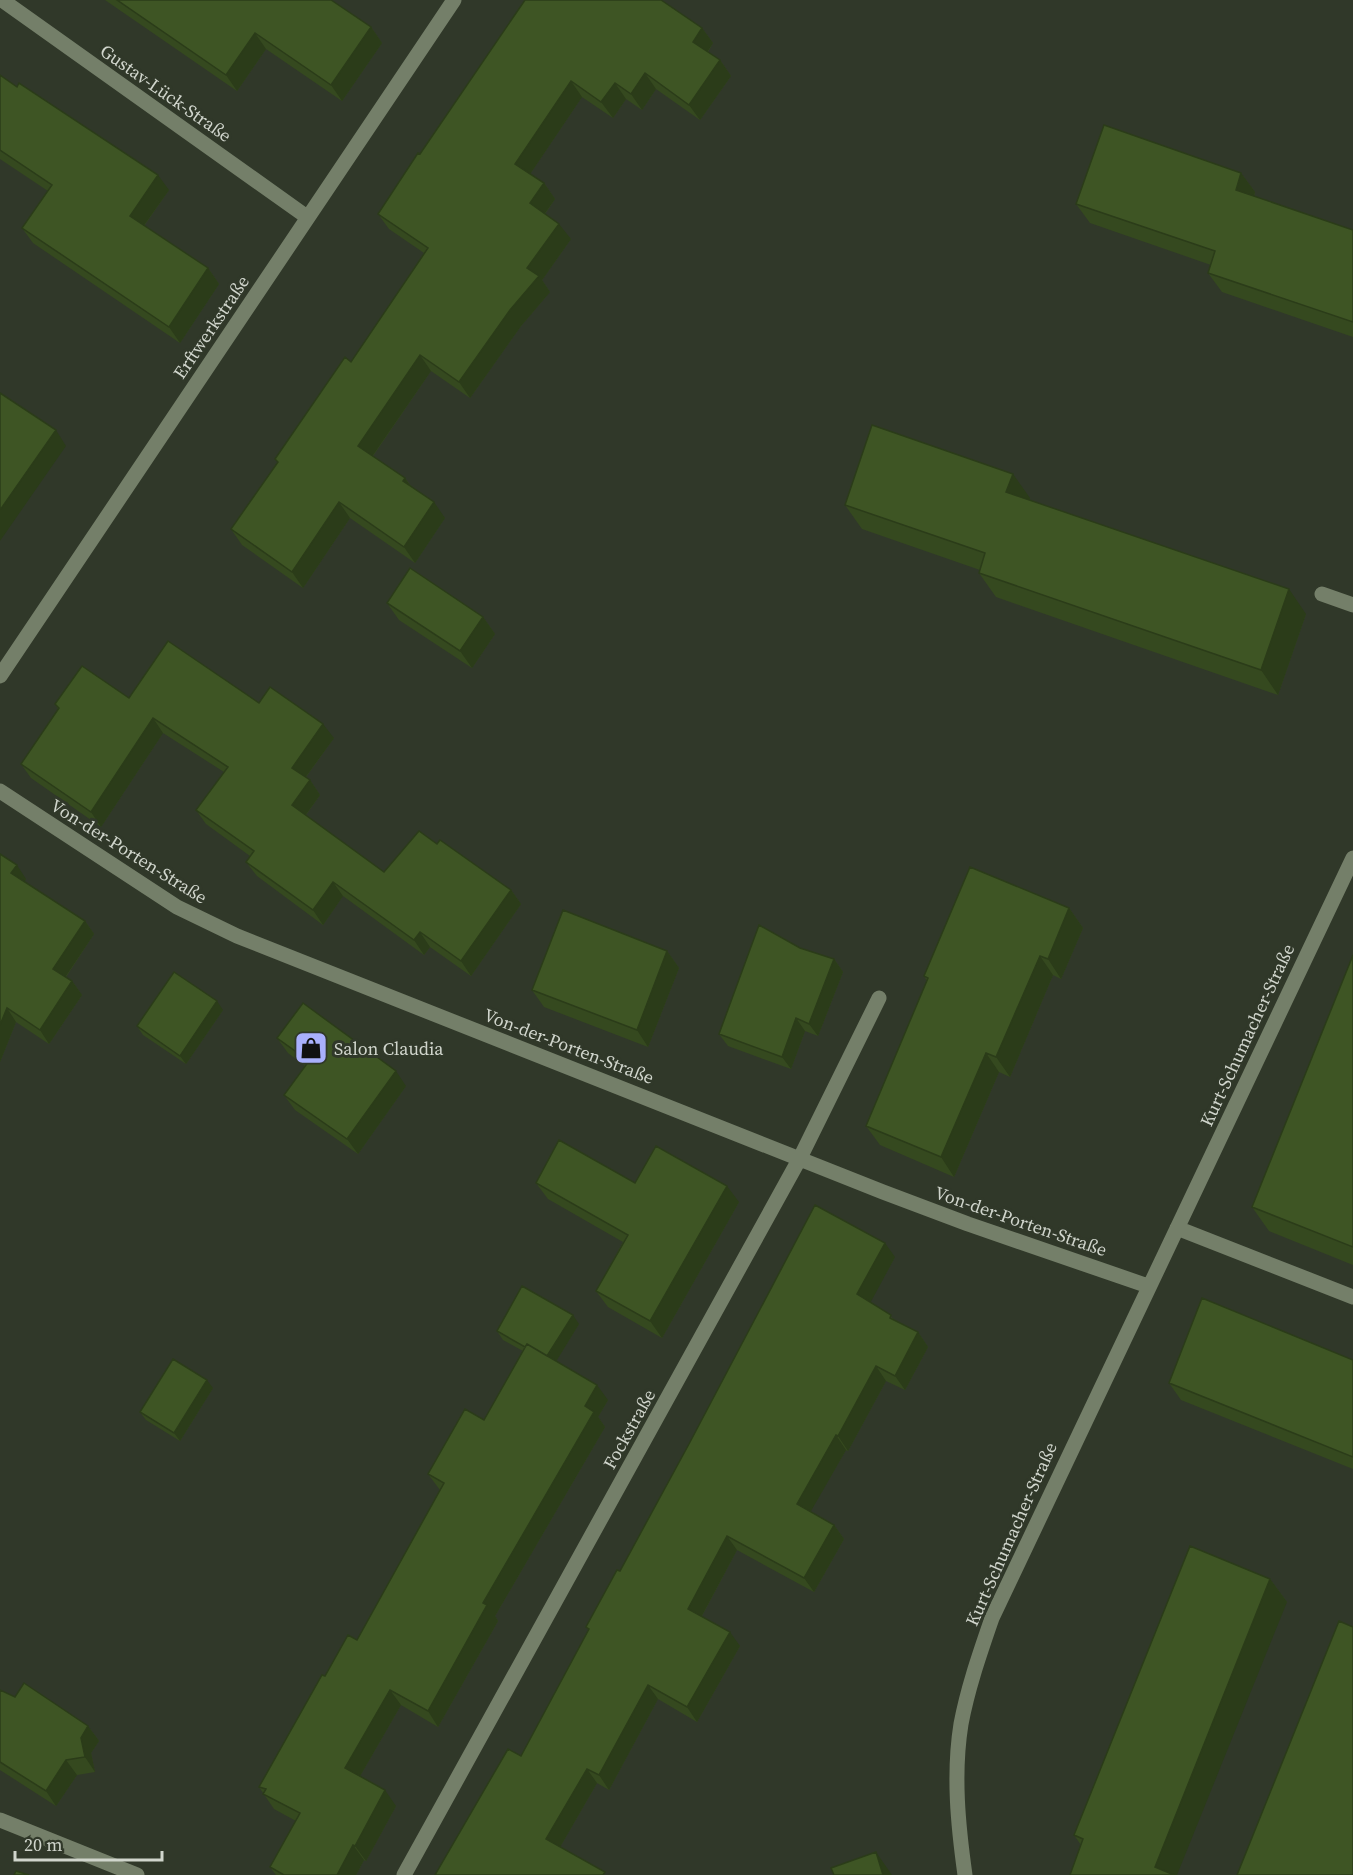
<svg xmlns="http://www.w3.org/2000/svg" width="1353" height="1875" viewBox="0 0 1353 1875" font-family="'Source Serif 4',serif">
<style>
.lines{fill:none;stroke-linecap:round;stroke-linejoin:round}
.minor{stroke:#747f69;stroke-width:15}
.wall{fill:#35491f}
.shaded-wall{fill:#2b3c19}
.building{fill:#3e5524;stroke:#2b3c19;stroke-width:1.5}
.labels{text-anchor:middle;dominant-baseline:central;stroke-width:6;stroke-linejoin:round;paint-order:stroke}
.street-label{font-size:18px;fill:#d0d5cc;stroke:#303829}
.poi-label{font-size:18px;fill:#d0d5cc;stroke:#303829;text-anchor:start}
</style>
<rect width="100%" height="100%" fill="#303829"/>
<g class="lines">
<path class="minor" d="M2 0 307 217
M1322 594 1353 605
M0 676 454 0
M0 791 177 907 237 936 883 1192 968 1224 1148 1286
M1177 1228 1353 1297
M0 1820 137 1875
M404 1875 800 1158 879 998
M965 1875C958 1825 953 1774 961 1724 968 1687 980 1653 992 1618L1353 858"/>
</g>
<path class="wall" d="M105 0H331L371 27 382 43 342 101 266 49 237 91Z
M525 0 702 28 713 43 708 52 720 60 731 76 700 120 656 89 642 110 626 99 613 118 582 97 530 174 544 183 555 199 545 214 571 239 542 280 550 292 521 326 470 398 431 371 373 456 405 478 411 486 445 518 415 563 350 518 303 588 242 545 231 529 278 462 275 459 351 362 424 253 389 229 378 214Z
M0 75 169 190 144 226 208 268 219 284 180 343 33 243 22 228 48 191 0 159Z
M1241 173 1255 192 1254 196 1353 230V337L1222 292 1208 273 1211 265 1090 223 1076 204Z
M1030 498 1029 500 1306 614 1278 695 996 597 979 573 980 570 862 529 845 505Z
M387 603 483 617 495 634 472 668 399 620Z
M129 698 259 703 334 738 306 777 310 780 320 795 306 815 384 872 437 844 511 890 521 904 471 976 430 947 424 955 343 896 323 925 257 876 246 862 250 856 206 824 196 810 224 772 163 733 101 827 31 778 21 764 58 709 55 704Z
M0 854 26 879 24 882 85 921 94 934 66 977 72 981 82 995 49 1044 16 1022 0 1062Z
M1069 908 1083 928 1061 979 1053 975 1010 1077 999 1072 954 1177 880 1145 866 1126 927 981 924 976Z
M800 948 834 959 843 972 818 1036 805 1031 791 1069 728 1046 719 1034Z
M667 951 679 968 648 1047 544 1007 532 990Z
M1353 955V1265L1269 1231 1252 1207Z
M223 1010 186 1064 143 1035 137 1026Z
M277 1038 406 1086 358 1154 295 1110 284 1095 305 1066 288 1053Z
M536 1183 739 1202 662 1338 608 1307 596 1291 623 1242 548 1199Z
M895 1257 870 1302 895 1320 918 1332 928 1347 905 1390 886 1381 848 1451 846 1450 810 1512 834 1525 844 1539 814 1592 737 1550 702 1616 740 1646 697 1722 658 1699 609 1790 597 1783 560 1847 435 1875 521 1756 589 1631 586 1627 620 1571Z
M579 1324 556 1361 608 1400 598 1417 605 1427 495 1616 498 1621 438 1727 401 1705 360 1776 396 1806 366 1861 364 1860 356 1875H276L270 1867 296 1821 274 1809 259 1787 325 1676 357 1640 440 1490 428 1474 484 1420 523 1351 503 1340 497 1331Z
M1353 1360V1469L1181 1400 1169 1383Z
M213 1388 180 1441 146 1420 140 1412Z
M1270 1579 1287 1602 1081 1845 1074 1835Z
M0 1690 15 1697 88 1726 99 1741 91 1753 95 1772 77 1775 56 1806 0 1770Z"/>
<path class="shaded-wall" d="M371 27 382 43 342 101 331 85Z
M702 28 713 43 704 57 693 42Z
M255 33 266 49 237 91 226 75Z
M720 60 731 76 700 120 689 105Z
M645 73 656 89 642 110 631 94Z
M571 81 582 97 526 180 515 164Z
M615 83 626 99 613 118 601 102Z
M1241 173 1255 192 1250 210 1236 190Z
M158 175 169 190 140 231 130 216Z
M544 183 555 199 541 219 530 203Z
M559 224 571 239 542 280 550 292 521 326 470 398 459 382 527 268Z
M208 268 219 284 180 343 169 327Z
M420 355 431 371 369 461 358 446Z
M56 430 66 446 0 541V510Z
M1013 474 1030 498 1023 516 1006 492Z
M405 478 416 494 403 481Z
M339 502 350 518 303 588 292 572Z
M434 502 445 518 415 563 404 547Z
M1289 589 1306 614 1278 695 1261 670Z
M483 617 495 634 472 668 460 651Z
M153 718 163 733 101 827 91 812Z
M323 724 334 738 302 782 292 768Z
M310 780 320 795 302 820 292 805Z
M17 865 26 879 21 887 11 873Z
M333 882 343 896 323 925 313 910Z
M511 890 521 904 471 976 461 961Z
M1069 908 1083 928 1061 979 1048 959Z
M85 921 94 934 62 982 53 969Z
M420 932 430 947 424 955 414 940Z
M667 951 679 968 648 1047 637 1030Z
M1040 956 1053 975 1010 1077 996 1057Z
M834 959 843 972 818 1036 809 1024Z
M72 981 82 995 49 1044 40 1030Z
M217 1001 223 1010 186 1064 180 1056Z
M7 1008 16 1022 0 1062V1025Z
M796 1018 805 1031 791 1069 782 1057Z
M986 1053 999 1072 954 1177 941 1157Z
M396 1071 406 1086 358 1154 347 1139Z
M727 1186 739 1202 662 1338 650 1321Z
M885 1243 895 1257 867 1309 857 1294Z
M573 1315 579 1324 552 1368 546 1359Z
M918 1332 928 1347 905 1390 895 1376Z
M876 1366 886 1381 848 1451 838 1436Z
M207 1380 213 1388 180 1441 174 1433Z
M597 1385 608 1400 598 1417 605 1427 495 1616 498 1621 438 1727 428 1711 585 1406Z
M836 1435 846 1450 807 1518 797 1504Z
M834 1525 844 1539 814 1592 804 1578Z
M727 1536 737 1550 698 1623 688 1609Z
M1270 1579 1287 1602 1177 1875H1160L1155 1867Z
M730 1632 740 1646 697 1722 687 1707Z
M648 1685 658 1699 609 1790 599 1775Z
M390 1690 401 1705 356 1783 345 1768Z
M88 1726 99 1741 91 1753 95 1772 85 1757 81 1738Z
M66 1760 77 1775 56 1806 46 1791Z
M587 1769 597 1783 556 1854 546 1839Z
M385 1790 396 1806 366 1861 355 1846Z
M353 1845 364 1860 356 1875H337Z
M876 1852 892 1875H883Z"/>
<path class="building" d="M117 0H331L371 27 331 85 255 33 226 75Z
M525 0H661L702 28 693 42 720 60 689 105 645 73 631 94 615 83 601 102 571 81 515 164 544 183 530 203 559 224 527 268 539 276 510 310 459 382 420 355 358 446 405 478 403 481 434 502 404 547 339 502 292 572 231 529 278 462 275 459 345 357 351 362 428 248 378 214 418 153 420 154Z
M0 75 17 87 19 83 158 175 130 216 208 268 169 327 22 228 52 185 0 150Z
M1104 125 1241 173 1236 190 1353 230V322L1208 273 1215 251 1076 204Z
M0 393 56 430 0 510Z
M872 425 1013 474 1006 492 1289 589 1261 670 979 573 985 553 845 505Z
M410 568 483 617 460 651 387 603Z
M168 641 259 703 270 687 323 724 292 768 310 780 292 805 384 872 419 831 437 844 440 840 511 890 461 961 420 932 414 940 333 882 313 910 246 862 254 851 196 810 228 767 153 718 91 812 21 764 59 708 55 704 82 666 129 698Z
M0 854 17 865 11 873 85 921 53 969 72 981 40 1030 7 1008 0 1025Z
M970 867 1069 908 1048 959 1040 956 996 1057 986 1053 941 1157 866 1126 928 978 924 976Z
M563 910 667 951 637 1030 532 990Z
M759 925 800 948 834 959 809 1024 796 1018 782 1057 719 1034Z
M1353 955V1247L1252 1207Z
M174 972 217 1001 180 1056 137 1026Z
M303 1003 396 1071 347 1139 284 1095 309 1061 277 1038Z
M559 1140 635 1183 656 1146 727 1186 650 1321 596 1291 628 1235 536 1183Z
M815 1205 885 1243 857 1294 891 1315 890 1318 918 1332 895 1376 876 1366 838 1436 836 1435 797 1504 834 1525 804 1578 727 1536 688 1609 730 1632 687 1707 648 1685 599 1775 587 1769 546 1839 605 1872 603 1875H435L508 1749 521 1756 589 1629 586 1627 617 1570 620 1571 689 1444Z
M522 1286 573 1315 547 1356 527 1344 525 1347 497 1331Z
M1202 1298 1353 1360V1457L1169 1383Z
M527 1344 597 1385 585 1406 594 1412 483 1603 487 1605 428 1711 390 1690 345 1768 385 1790 355 1846 353 1845 337 1875H284L270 1867 300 1813 263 1794 266 1789 259 1787 322 1675 325 1676 348 1635 357 1640 444 1483 428 1474 465 1409 484 1420Z
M173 1359 207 1380 174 1433 140 1412Z
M1190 1546 1270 1579 1155 1867 1174 1875H1070L1083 1839 1074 1835Z
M1339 1621 1353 1627V1875H1237Z
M24 1683 88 1726 81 1738 85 1757 66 1760 46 1791 0 1762V1690L15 1697Z
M876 1852 883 1875H834L831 1868Z
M16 1871 29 1875H14Z"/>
<defs>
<g id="shop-square" transform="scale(1.725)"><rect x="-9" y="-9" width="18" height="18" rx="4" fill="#a9b0fc" stroke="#303829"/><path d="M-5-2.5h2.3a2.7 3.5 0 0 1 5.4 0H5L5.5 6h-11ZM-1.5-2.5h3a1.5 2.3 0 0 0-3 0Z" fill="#111"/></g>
</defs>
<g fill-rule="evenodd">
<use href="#shop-square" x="311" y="1048"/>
</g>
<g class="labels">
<g class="street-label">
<text transform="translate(166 93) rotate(35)">Gustav-Lück-Straße</text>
<text transform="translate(211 327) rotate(-56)">Erftwerkstraße</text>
<text transform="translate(129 851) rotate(32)">Von-der-Porten-Straße</text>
<text transform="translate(1247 1035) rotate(-65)">Kurt-Schumacher-Straße</text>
<text transform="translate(569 1046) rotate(21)">Von-der-Porten-Straße</text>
<text transform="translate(1021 1221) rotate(19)">Von-der-Porten-Straße</text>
<text transform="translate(629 1429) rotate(-61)">Fockstraße</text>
<text transform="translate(1011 1534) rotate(-66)">Kurt-Schumacher-Straße</text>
</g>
<g class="poi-label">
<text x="334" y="1048">Salon Claudia</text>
</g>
</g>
<path d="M15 1851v9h147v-9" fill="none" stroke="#d0d5cc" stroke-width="3"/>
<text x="24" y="1851" font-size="18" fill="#d0d5cc" stroke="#303829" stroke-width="4.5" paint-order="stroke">20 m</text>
</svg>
